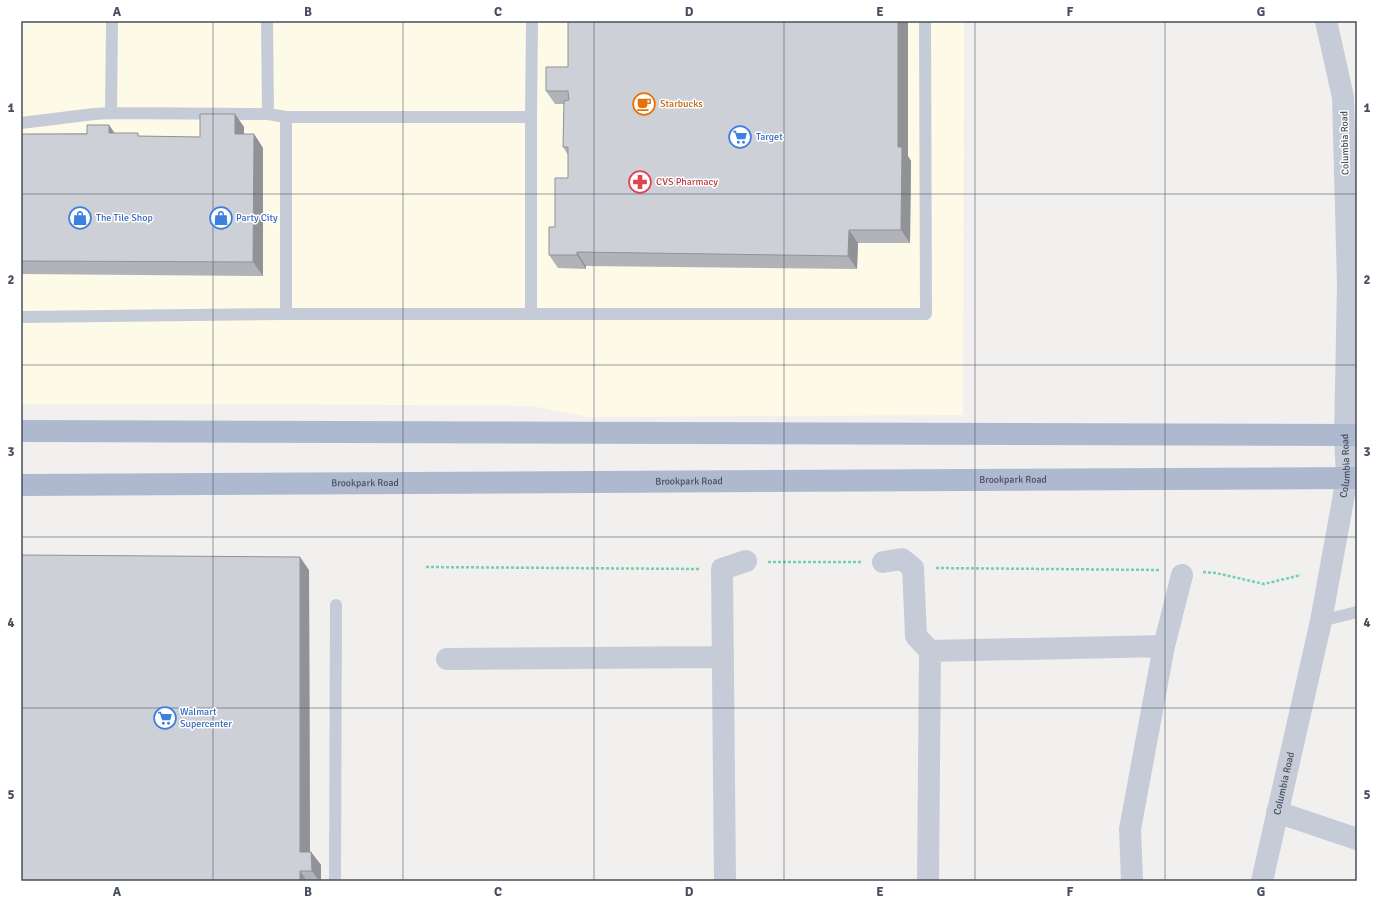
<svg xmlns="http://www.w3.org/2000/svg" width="1378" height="902" viewBox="0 0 1378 902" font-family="Signika,sans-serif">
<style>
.commercial{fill:#fdfae8}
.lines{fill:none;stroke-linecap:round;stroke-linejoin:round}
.path{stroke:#73d0b3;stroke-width:2.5;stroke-dasharray:3 2;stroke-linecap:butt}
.service{stroke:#c5ccd8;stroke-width:12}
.minor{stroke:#c5ccd8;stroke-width:22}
.tertiary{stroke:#c5ccd8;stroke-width:22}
.primary{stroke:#aeb9cf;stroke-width:22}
.wall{fill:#b1b3b9}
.shaded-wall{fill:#909296}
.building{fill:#ced0d7;stroke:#909296}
.grid{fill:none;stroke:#474e5e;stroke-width:1;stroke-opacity:0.55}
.labels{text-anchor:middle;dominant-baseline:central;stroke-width:3;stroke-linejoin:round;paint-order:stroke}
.food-label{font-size:10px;fill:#c56008;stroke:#fff;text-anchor:start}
.shop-label{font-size:10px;fill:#366cbe;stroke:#fff;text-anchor:start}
.street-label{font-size:10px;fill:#474e5e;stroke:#fff}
.health-label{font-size:10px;fill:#be3a42;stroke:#fff;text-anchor:start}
.neatline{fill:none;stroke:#474e5e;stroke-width:1.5}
.grid-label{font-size:13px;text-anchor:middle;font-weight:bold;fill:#474e5e}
</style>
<rect width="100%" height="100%" fill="#f2f0ef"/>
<path class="commercial" d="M21 21H964L963 415 588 417 532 406 258 404H21Z"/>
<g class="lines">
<path class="path" d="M768 562H861
M426 567 699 569
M936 568 1161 570
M1203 572 1216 573 1264 584 1301 575"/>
<path class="service" d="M111 113 268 114 267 21
M268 114 286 117H531V314
M531 117 532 21
M21 123 94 114 111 113 112 21
M286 314V117
M21 317 286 314H926L925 21
M1321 621 1357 612
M335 881 336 605"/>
<path class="minor" d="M883 562 902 559 913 568 916 636 930 651
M447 659 722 657
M1277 812 1357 839
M725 881 722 569 746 561
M928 881 930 651 1164 646
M1132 881 1130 829 1164 646 1182 575"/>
<path class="tertiary" id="s1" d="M1262 881 1321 621 1347 478 1345 435 1348 285 1343 97 1326 21"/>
<g class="primary">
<path d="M21 431 1357 435"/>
<path id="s2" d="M21 485 1357 478"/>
</g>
</g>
<path class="wall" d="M568 21H908V156L911 161 910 243H858L857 269 586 266V269L558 268 549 255 555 227 568 178V155L563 147 564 104H555L546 91 568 67Z
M235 114 244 127V134H254L263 148V276L21 274V134L115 133 140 136 200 137Z
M309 570 310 852H311L321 865V881H21Z"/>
<path class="shaded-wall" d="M898 21H908V156L911 161 910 243 901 230 898 147Z
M235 114 244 127V148L235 134Z
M109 125 119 139 109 133Z
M254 134 263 148V276L253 262Z
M849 230 858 243 857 269 848 256Z
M577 252 586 266V269L577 255Z
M300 557 309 570 310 865 300 852Z
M311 852 321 865V881H319L312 871Z
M300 871 307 881H300Z"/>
<path class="building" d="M568 21H898V147H902L901 230H849L848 256 577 252V255H549V227H555V178H568V147H563L564 101 569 100 568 91H546V67H568Z
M200 114H235V134H254L253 262 21 261V134H87V125H109V133H138V136L200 137Z
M21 555 300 557V852H311L312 871H300V881H21Z"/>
<path class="grid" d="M213 21V881M403 21V881M594 21V881M784 21V881M975 21V881M1165 21V881M21 194H1357M21 365H1357M21 537H1357M21 708H1357"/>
<defs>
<g id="cafe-ring" transform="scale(1.15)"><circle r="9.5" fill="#fff" stroke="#e8710a" stroke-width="1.5"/><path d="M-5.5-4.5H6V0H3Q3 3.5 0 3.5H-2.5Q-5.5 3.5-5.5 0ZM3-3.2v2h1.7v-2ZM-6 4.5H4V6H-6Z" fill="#e8710a"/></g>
<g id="supermarket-ring" transform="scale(1.15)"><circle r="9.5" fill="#fff" stroke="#3f7fe0" stroke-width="1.5"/><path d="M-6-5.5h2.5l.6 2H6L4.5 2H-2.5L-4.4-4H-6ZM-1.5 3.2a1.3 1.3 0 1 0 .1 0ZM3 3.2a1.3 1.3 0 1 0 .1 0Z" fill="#3f7fe0"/></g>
<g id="pharmacy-ring" transform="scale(1.15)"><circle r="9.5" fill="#fff" stroke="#e0444e" stroke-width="1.5"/><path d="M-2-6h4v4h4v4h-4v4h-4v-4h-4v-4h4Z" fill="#e0444e"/></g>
<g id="shop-ring" transform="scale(1.15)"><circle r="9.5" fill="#fff" stroke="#3f7fe0" stroke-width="1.5"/><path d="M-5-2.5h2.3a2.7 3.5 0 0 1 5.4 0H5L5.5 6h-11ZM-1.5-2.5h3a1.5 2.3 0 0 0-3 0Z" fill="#3f7fe0"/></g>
</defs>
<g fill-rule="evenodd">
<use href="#cafe-ring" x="644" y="104"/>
<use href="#supermarket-ring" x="740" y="137"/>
<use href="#pharmacy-ring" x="640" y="182"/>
<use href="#shop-ring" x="80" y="218"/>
<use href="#shop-ring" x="221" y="218"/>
<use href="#supermarket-ring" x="165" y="718"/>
</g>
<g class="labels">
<g class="food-label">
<text x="660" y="104">Starbucks</text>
</g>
<g class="shop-label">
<text x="756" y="137">Target</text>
<text x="96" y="218">The Tile Shop</text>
<text x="236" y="218">Party City</text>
<text x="180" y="712">Walmart<tspan x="180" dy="12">Supercenter</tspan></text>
</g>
<g class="street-label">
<text transform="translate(1345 143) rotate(-91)">Columbia Road</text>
<text stroke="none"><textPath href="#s1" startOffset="424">Columbia Road</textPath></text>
<text stroke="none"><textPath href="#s2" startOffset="992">Brookpark Road</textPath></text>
<text stroke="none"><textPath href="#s2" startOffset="668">Brookpark Road</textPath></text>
<text stroke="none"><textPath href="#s2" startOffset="344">Brookpark Road</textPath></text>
<text stroke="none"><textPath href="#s1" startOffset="100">Columbia Road</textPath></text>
</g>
<g class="health-label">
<text x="656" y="182">CVS Pharmacy</text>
</g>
</g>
<rect width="1378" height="902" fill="none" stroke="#ffffff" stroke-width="44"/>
<rect x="22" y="22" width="1334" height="858" class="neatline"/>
<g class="grid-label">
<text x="117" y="16">A</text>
<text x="308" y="16">B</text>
<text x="498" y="16">C</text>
<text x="689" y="16">D</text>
<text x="880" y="16">E</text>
<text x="1070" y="16">F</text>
<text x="1261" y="16">G</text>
<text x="11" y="112">1</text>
<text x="1367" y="112">1</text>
<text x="11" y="284">2</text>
<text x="1367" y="284">2</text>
<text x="11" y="456">3</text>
<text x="1367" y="456">3</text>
<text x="11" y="627">4</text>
<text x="1367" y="627">4</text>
<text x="11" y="799">5</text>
<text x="1367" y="799">5</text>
<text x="117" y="896">A</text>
<text x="308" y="896">B</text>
<text x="498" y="896">C</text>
<text x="689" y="896">D</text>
<text x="880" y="896">E</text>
<text x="1070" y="896">F</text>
<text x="1261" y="896">G</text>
</g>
</svg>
